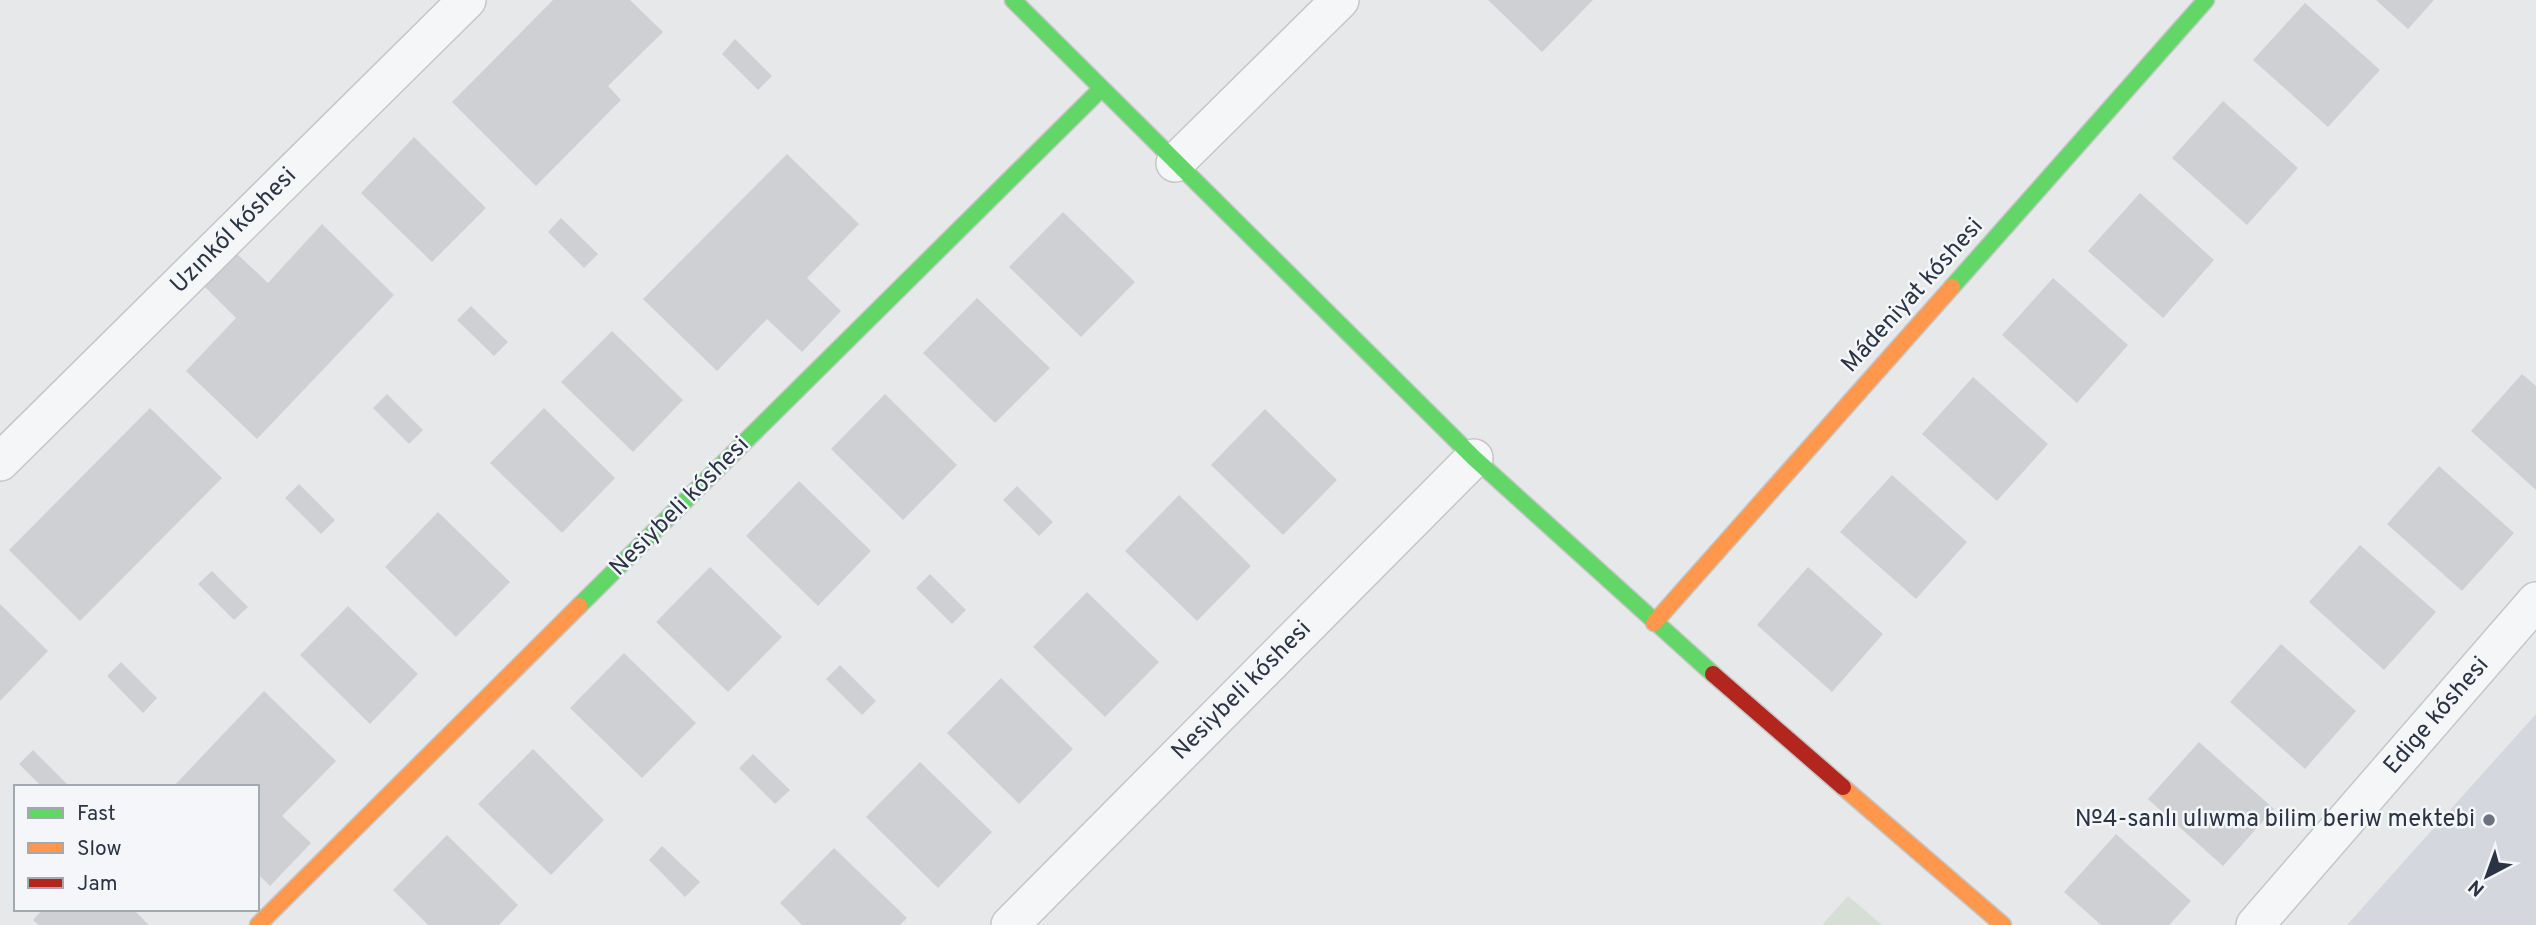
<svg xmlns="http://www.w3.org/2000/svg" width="2536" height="925" viewBox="0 0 2536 925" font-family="Overpass,sans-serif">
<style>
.built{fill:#d4d7dd}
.green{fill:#d6ded6}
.building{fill:#ced0d3}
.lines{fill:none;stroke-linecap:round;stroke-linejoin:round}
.street-casing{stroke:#c4c6c8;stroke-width:40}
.fast-casing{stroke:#c4c6c8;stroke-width:19}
.slow-casing{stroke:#c4c6c8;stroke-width:19}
.jam-casing{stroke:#c4c6c8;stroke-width:19}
.street{stroke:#f5f6f7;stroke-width:37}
.fast{stroke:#63d668;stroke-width:16}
.slow{stroke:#ff974d;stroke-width:16}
.jam{stroke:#b3261e;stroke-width:16}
.poi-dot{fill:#6c737f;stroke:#f4f6f9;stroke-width:2.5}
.labels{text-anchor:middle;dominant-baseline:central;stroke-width:5;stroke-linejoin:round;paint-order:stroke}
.street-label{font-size:24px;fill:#2b3445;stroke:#f4f6f9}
.poi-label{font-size:24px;fill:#2b3445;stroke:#f4f6f9;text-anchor:end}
</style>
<rect width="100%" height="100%" fill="#e6e8ea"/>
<path class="built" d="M2536 714V925H2347Z"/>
<path class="green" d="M1848 896 1882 925H1822Z"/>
<path class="building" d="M553 0H630L663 32 608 86 621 100 536 186 452 102Z
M1488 0H1593L1542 52Z
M2376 0H2434L2408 29Z
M2305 3 2380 70 2328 127 2253 60Z
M735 39 772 76 758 90 722 54Z
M2223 101 2298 168 2247 225 2172 158Z
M414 137 486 208 432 262 361 193Z
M787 154 859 224 807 278 841 311 802 352 767 319 717 371 643 299Z
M2140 193 2214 260 2163 318 2088 251Z
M1063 212 1135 282 1081 337 1009 267Z
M561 218 598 254 584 268 548 232Z
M322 224 394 295 257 439 186 371 236 318 202 284 234 251 268 283Z
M2053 278 2128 345 2077 403 2002 335Z
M977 298 1050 368 995 423 923 353Z
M471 306 508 342 494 356 457 320Z
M612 331 683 400 633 452 561 382Z
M2522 374 2536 386V490L2471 431Z
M1973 377 2048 444 1997 501 1922 434Z
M387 394 423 430 409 444 373 408Z
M885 394 957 465 903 520 831 449Z
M150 408 222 478 80 621 9 550Z
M544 408 615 478 562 533 490 463Z
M1265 409 1337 480 1283 535 1211 465Z
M2439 466 2514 533 2462 591 2387 524Z
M1892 475 1967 542 1916 599 1840 532Z
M799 481 871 551 818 606 746 536Z
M299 484 335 520 321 534 285 498Z
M1017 486 1053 522 1039 536 1003 500Z
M1179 495 1251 566 1197 621 1125 551Z
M438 512 510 582 456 637 385 567Z
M2360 545 2436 612 2384 670 2309 602Z
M710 567 782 637 728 692 656 622Z
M1808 567 1883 634 1832 692 1757 625Z
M212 571 248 607 234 620 198 584Z
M930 574 966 610 952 624 916 588Z
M1087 592 1159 662 1105 717 1033 647Z
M0 604 48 651 0 701Z
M348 606 418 674 370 724 300 655Z
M2281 644 2356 711 2305 769 2230 702Z
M624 653 696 723 642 778 570 708Z
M121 662 157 698 143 713 107 676Z
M840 665 876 701 862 715 826 679Z
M1001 678 1073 749 1019 804 947 733Z
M264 691 336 761 282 816 311 843 270 886 257 873V787H173Z
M2199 742 2274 809 2223 866 2148 799Z
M533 749 604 820 551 875 478 804Z
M33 750 70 787H42L19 764Z
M753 754 790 790 775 804 739 768Z
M920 762 992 832 938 888 866 817Z
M2116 834 2191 901 2169 925H2101L2064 892Z
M447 835 518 905 499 925H428L393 890Z
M662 846 700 882 685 897 649 860Z
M834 848 907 918 900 925H802L780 903Z
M43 909H133L149 925H39L33 920Z"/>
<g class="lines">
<g class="street-casing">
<path id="street" d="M1175 163 1340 0
M0 462 467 0
M1010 925 1474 458
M2255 925 2536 601"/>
</g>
<g class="fast-casing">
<path id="fast" d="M1013 0 1474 458 1713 674
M1952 287 2206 0
M579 606 1101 89"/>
</g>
<g class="slow-casing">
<path id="slow" d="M1654 623 1952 287
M1843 787 2003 925
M258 925 579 606"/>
</g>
<g class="jam-casing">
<path id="jam" d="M1713 674 1843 787"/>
</g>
<use href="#street" class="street"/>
<use href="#fast" class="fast"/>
<use href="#slow" class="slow"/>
<use href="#jam" class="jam"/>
</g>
<circle class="poi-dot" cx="2489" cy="820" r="7"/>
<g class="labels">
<g class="street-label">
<text transform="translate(234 231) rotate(-45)">Uzınkól kóshesi</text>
<text transform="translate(1913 296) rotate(-48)">Mádeniyat kóshesi</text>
<text transform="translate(680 507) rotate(-45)">Nesiybeli kóshesi</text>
<text transform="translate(1242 691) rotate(-45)">Nesiybeli kóshesi</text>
<text transform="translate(2437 716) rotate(-49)">Edige kóshesi</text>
</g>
<g class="poi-label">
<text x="2475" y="820">№4-sanlı ulıwma bilim beriw mektebi</text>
</g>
</g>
<rect x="14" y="785" width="245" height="126" fill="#f4f6f9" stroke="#a4a8b1" stroke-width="2"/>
<rect x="28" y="808" width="35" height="10" fill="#63d668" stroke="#a4a8b1" stroke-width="2"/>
<text x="77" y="820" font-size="21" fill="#2b3445">Fast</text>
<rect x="28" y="843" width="35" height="10" fill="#ff974d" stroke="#a4a8b1" stroke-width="2"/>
<text x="77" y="855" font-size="21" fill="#2b3445">Slow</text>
<rect x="28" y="878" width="35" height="10" fill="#b3261e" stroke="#a4a8b1" stroke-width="2"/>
<text x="77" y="890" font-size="21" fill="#2b3445">Jam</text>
<g transform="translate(2487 876) rotate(221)" stroke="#f4f6f9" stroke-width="5" paint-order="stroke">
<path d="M0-5L12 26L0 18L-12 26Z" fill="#2b3445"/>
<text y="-10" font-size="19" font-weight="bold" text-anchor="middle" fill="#2b3445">N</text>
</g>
</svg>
